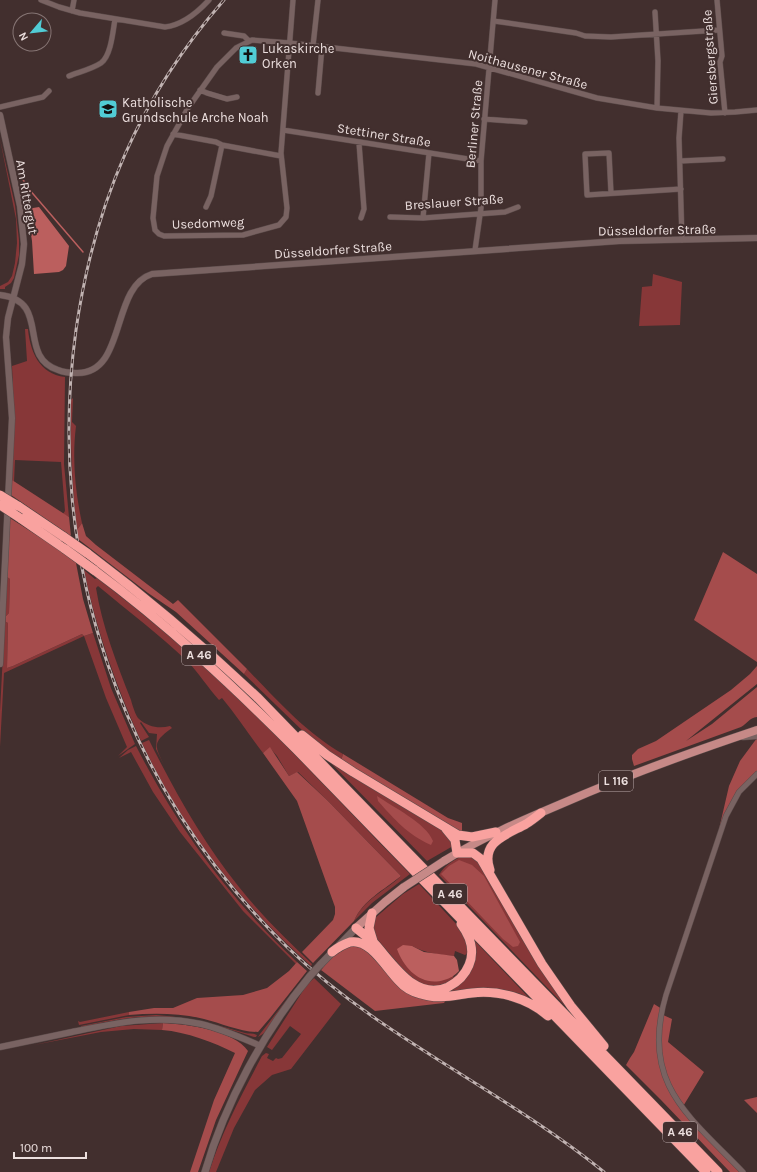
<svg xmlns="http://www.w3.org/2000/svg" width="757" height="1172" viewBox="0 0 757 1172" font-family="Karla,sans-serif">
<style>
.green{fill:#873738}
.forest{fill:#a54c4c}
.water{fill:#bb5f5e}
.lines{fill:none;stroke-linecap:round;stroke-linejoin:round}
.stream{stroke:#bb5f5e;stroke-width:1.5}
.minor-casing{stroke:#5b4b4a;stroke-width:6}
.tertiary-casing{stroke:#5b4b4a;stroke-width:7}
.secondary-casing{stroke:#5b4b4a;stroke-width:8}
.primary-casing{stroke:#5b4b4a;stroke-width:9}
.motorway-casing{stroke:#5b4b4a;stroke-width:10}
.minor{stroke:#796362;stroke-width:5}
.tertiary{stroke:#796362;stroke-width:6}
.secondary{stroke:#796362;stroke-width:7}
.primary{stroke:#c68987;stroke-width:8}
.motorway{stroke:#f9a29f;stroke-width:9}
.rail-casing{stroke:#c1b3b2;stroke-width:3}
.rail{stroke:#422f2e;stroke-width:1.5;stroke-dasharray:4.5;stroke-linecap:butt}
.secondary-bridge-casing{stroke:#5b4b4a;stroke-width:8;stroke-linecap:butt}
.primary-bridge-casing{stroke:#5b4b4a;stroke-width:9;stroke-linecap:butt}
.motorway-bridge-casing{stroke:#5b4b4a;stroke-width:10;stroke-linecap:butt}
.secondary-bridge{stroke:#796362;stroke-width:7}
.primary-bridge{stroke:#c68987;stroke-width:8}
.motorway-bridge{stroke:#f9a29f;stroke-width:9}
.labels{text-anchor:middle;dominant-baseline:central;stroke-width:4;stroke-linejoin:round;paint-order:stroke}
.shield{fill:#422f2e;stroke:#b9aaa9;stroke-width:1}
.shield-label{font-size:12px;font-weight:bold;fill:#ecdfde}
.poi-label{font-size:13px;fill:#ecdfde;stroke:#422f2e;text-anchor:start}
.street-label{font-size:13px;fill:#ecdfde;stroke:#422f2e}
</style>
<rect width="100%" height="100%" fill="#422f2e"/>
<path class="green" d="M0 139 15 205 19 240V255L14 278 11 283 5 287V289H0V286L8 282 12 276 15 263 17 243 16 219Z
M653 274 682 282 680 325 639 326 642 287 652 286Z
M25 329H28C30 351 39 374 65 377L64 464 69 517 63 514 65 511 61 462 15 460 14 482 12 480 14 417 12 366 27 361Z
M73 398 72 422 76 426C72 459 75 491 82 523L77 530C72 487 70 444 71 400Z
M84 570 95 579 97 578C140 611 181 645 221 682 286 743 347 810 410 874L372 903 354 921C363 900 385 891 401 876L327 800 298 772 289 776 277 756 270 748 263 753C249 735 237 716 222 698L219 700C208 688 199 673 188 662 160 635 128 611 98 586L96 588C102 626 117 664 131 700 132 704 136 717 139 719 148 727 159 729 170 726L172 728C151 743 155 746 165 767L156 749 157 734 149 733 141 722 140 723 149 737 141 741C116 686 96 629 84 570Z
M7 577 10 579 9 613 6 616V622L8 623 7 668 13 666 82 634 84 636 93 633 111 688 135 744 118 756 127 747 106 698 84 636 4 673 0 747V711Z
M247 669C276 699 306 733 343 754L341 761 306 734 244 674Z
M149 740C174 790 204 844 239 887 261 915 287 940 312 964L311 966C241 904 182 828 142 743Z
M136 746C179 830 229 898 297 962L296 964 243 911 180 832 153 792 131 752 119 758 128 750Z
M325 757 440 827 450 838 453 846 427 861Z
M467 854 476 857 484 870 518 931 565 1006 439 875C444 865 457 858 467 854Z
M419 884 458 926 465 938 468 953 465 955 455 951 454 956C439 955 426 953 412 946L454 977 464 967 455 979 449 983 435 986H426L410 978 373 934 375 918 403 894Z
M472 938 530 999 518 993 475 989 439 994 461 982Z
M314 978 341 1004 291 1069 272 1075 255 1090 234 1128 216 1172H209C222 1131 242 1094 262 1056L266 1053 269 1054 267 1058 273 1061 276 1058 278 1059 282 1058 301 1034 290 1026 272 1050 267 1047 306 986Z
M302 980 303 981 266 1032 258 1037 260 1034Z
M129 1012V1015L79 1025 78 1021 80 1022Z
M156 1015C187 1017 215 1024 245 1033 249 1034 254 1033 257 1035L256 1037H254C218 1025 181 1015 142 1017 122 1018 101 1023 81 1027V1026L126 1017Z
M163 1023 162 1030 134 1029 101 1032 34 1045 121 1026Z"/>
<path class="forest" d="M12 480 69 517 71 536 11 495Z
M10 518 55 547 76 563 83 599 93 633 84 636 82 634 13 666 7 668 8 623 6 622V616L9 613 10 579 7 577Z
M82 523 86 536 96 545 173 604 178 600 247 669 244 674 176 612 148 593 78 539 77 530Z
M723 552 757 574V662L694 620Z
M757 666V684L686 741 712 724 757 687V717C749 718 747 724 741 727L634 766 632 759V755L638 749 656 741 731 690 750 674Z
M757 738V774L737 795 713 855 729 786 740 761Z
M270 747 289 776 297 772 327 800 401 876C384 890 363 900 354 921L313 963 302 952 333 920 335 914V907L297 801 263 753Z
M343 754 448 818 462 823V832L456 830 341 761Z
M377 796C393 807 426 823 433 841L431 845C407 834 395 820 378 801Z
M459 860 472 865 484 876 520 942 518 946 513 947 503 939 441 874 449 866Z
M351 945 364 948 391 977 446 1000 444 1003 375 1011 321 970 331 958Z
M297 962 307 971 270 1018 258 1032C240 1032 221 1023 204 1019 180 1013 154 1013 129 1015V1012L154 1008H173L197 998 243 995 267 988 289 971Z
M654 1004 662 1009 661 1014 672 1019 668 1042 704 1072 682 1108 743 1172H730L661 1100 626 1065 630 1058 634 1052Z
M163 1023C186 1024 234 1030 248 1051L216 1120 198 1172H190L214 1100 235 1053C213 1042 187 1032 162 1030Z
M757 1097V1113L744 1100Z"/>
<path class="water" d="M39 207 69 246 66 266 63 270 59 272 34 274 32 241 27 209Z
M403 945 412 946 424 952 454 956 457 960 459 971C454 976 451 978 444 980 422 987 404 969 397 949Z"/>
<g class="lines">
<path class="stream" d="M22 178 28 188 83 252"/>
<g class="minor-casing">
<path id="minor" d="M41 0 59 7 80 13 165 27C183 25 197 13 209 0
M293 0 281 153 287 208 286 217 279 225 243 235 164 236 159 234 155 230 153 218 157 176 167 146 188 108 217 67 236 48 252 40 290 43 476 64 597 98 657 108 711 113 735 112 757 110
M717 0 722 56 720 62 725 113
M72 11 74 0
M655 12 658 61 657 108
M494 21 576 33 585 36 611 37 719 30
M224 33 244 36 249 41
M313 46 318 0
M69 76C79 72 92 69 101 63 111 56 113 31 115 19
M200 90 207 93 227 99 237 97
M318 93 322 47
M0 107 43 97 49 91
M681 111 679 138 682 240
M484 119 525 122
M283 130 481 161
M173 134 216 142 222 145 281 156
M359 143 364 209 361 218
M680 161 723 159
M611 193 609 153 585 154 587 195 681 189
M206 207 211 196 222 145
M390 217 423 218 505 212 518 207
M423 218 429 153
M475 250 481 208V161L495 0
M743 1172C688 1115 640 1083 666 995L726 816 739 792 757 774"/>
</g>
<g class="tertiary-casing">
<path id="tertiary" d="M0 115 20 206 24 244 22 264 8 318 6 337 12 418 0 664
M0 295C52 301 16 356 58 370 63 372 70 373 76 373 127 375 110 287 152 274L619 241 757 238
M743 737 757 736
M0 1047C24 1042 48 1037 72 1032 116 1023 156 1014 201 1024 222 1029 242 1038 261 1046"/>
</g>
<g class="secondary-casing">
<path id="secondary" d="M320 965 356 928
M205 1172C225 1103 264 1031 310 976"/>
</g>
<g class="primary-casing">
<path id="primary" d="M444 861C481 838 521 821 561 804 625 776 691 752 757 730
M356 928 385 902 404 887"/>
</g>
<g class="motorway-casing">
<path id="motorway" d="M18 506 64 537
M20 518 65 549
M87 553C147 598 203 646 257 697L718 1172
M94 570C167 624 232 685 296 749L706 1172
M302 735 327 755 353 772 458 835 472 837 496 832
M446 829 455 840 457 853H473L481 859 542 964 571 1006 604 1046
M490 870C480 842 506 835 526 824 531 821 536 817 541 813
M372 913 369 928 373 941
M356 928C362 933 369 938 375 944 393 964 416 1002 448 987 458 982 465 975 469 965 475 951 470 936 461 924
M332 952C337 948 344 944 350 942 370 938 386 968 398 980 404 987 412 992 421 994 438 1000 455 995 472 993 499 990 528 998 548 1016"/>
</g>
<use href="#minor" class="minor"/>
<use href="#tertiary" class="tertiary"/>
<use href="#secondary" class="secondary"/>
<use href="#primary" class="primary"/>
<use href="#motorway" class="motorway"/>
<g class="rail-casing">
<path id="rail" d="M224 0C140 96 94 204 76 330 44 558 122 787 287 947 381 1038 503 1090 604 1172"/>
</g>
<use href="#rail" class="rail"/>
<g class="secondary-bridge-casing">
<path id="secondary-bridge" d="M310 976 320 965"/>
</g>
<g class="primary-bridge-casing">
<path id="primary-bridge" d="M404 887 444 861"/>
</g>
<g class="motorway-bridge-casing">
<path id="motorway-bridge" d="M0 495 18 506
M0 505 20 518
M64 537 87 553
M65 549 94 570"/>
</g>
<use href="#secondary-bridge" class="secondary-bridge"/>
<use href="#primary-bridge" class="primary-bridge"/>
<use href="#motorway-bridge" class="motorway-bridge"/>
</g>
<defs>
<g id="church-square" transform="scale(1)"><rect x="-9" y="-9" width="18" height="18" rx="4" fill="#51ccd5" stroke="#422f2e"/><path d="M-1.2-6h2.4v3.5h3.3v2.4h-3.3V6h-2.4V-.1h-3.3v-2.4h3.3Z" fill="#111"/></g>
<g id="school-square" transform="scale(1)"><rect x="-9" y="-9" width="18" height="18" rx="4" fill="#51ccd5" stroke="#422f2e"/><path d="M0-5L7-2L0 1L-7-2ZM-4 1L0 2.5L4 1V4Q0 6-4 4Z" fill="#111"/></g>
</defs>
<g fill-rule="evenodd">
<use href="#church-square" x="248" y="55"/>
<use href="#school-square" x="108" y="109"/>
</g>
<g class="labels">
<g class="shield">
<rect x="182" y="645" width="34" height="20" rx="3"/>
<rect x="599" y="771" width="34" height="20" rx="3"/>
<rect x="433" y="884" width="34" height="20" rx="3"/>
<rect x="663" y="1122" width="34" height="20" rx="3"/>
</g>
<g class="shield-label">
<text x="199" y="655">A 46</text>
<text x="616" y="781">L 116</text>
<text x="450" y="894">A 46</text>
<text x="680" y="1132">A 46</text>
</g>
<g class="poi-label">
<text x="262" y="48">Lukaskirche<tspan x="262" dy="15">Orken</tspan></text>
<text x="122" y="102">Katholische<tspan x="122" dy="15">Grundschule Arche Noah</tspan></text>
</g>
<g class="street-label">
<text transform="translate(710 57) rotate(-94)">Giersbergstraße</text>
<text transform="translate(528 69) rotate(15)">Noithausener Straße</text>
<text transform="translate(474 124) rotate(-85)">Berliner Straße</text>
<text transform="translate(384 135) rotate(9)">Stettiner Straße</text>
<text transform="translate(27 197) rotate(80)">Am Rittergut</text>
<text transform="translate(454 202) rotate(-4)">Breslauer Straße</text>
<text transform="translate(208 223) rotate(-2)">Usedomweg</text>
<text transform="translate(657 230) rotate(-1)">Düsseldorfer Straße</text>
<text transform="translate(333 250) rotate(-4)">Düsseldorfer Straße</text>
</g>
</g>
<g transform="translate(32 32) rotate(242)"><circle r="19" fill="#422f2e" stroke="#867574"/>
<path d="M0-3L7 15L0 10L-7 15Z" fill="#51ccd5"/>
<text y="-6" font-size="11" font-weight="bold" text-anchor="middle" fill="#ecdfde">N</text>
</g>
<path d="M14 1152v6h72v-6" fill="none" stroke="#ecdfde" stroke-width="2"/>
<text x="20" y="1152" font-size="12" fill="#ecdfde" stroke="#422f2e" stroke-width="3" paint-order="stroke">100 m</text>
</svg>
